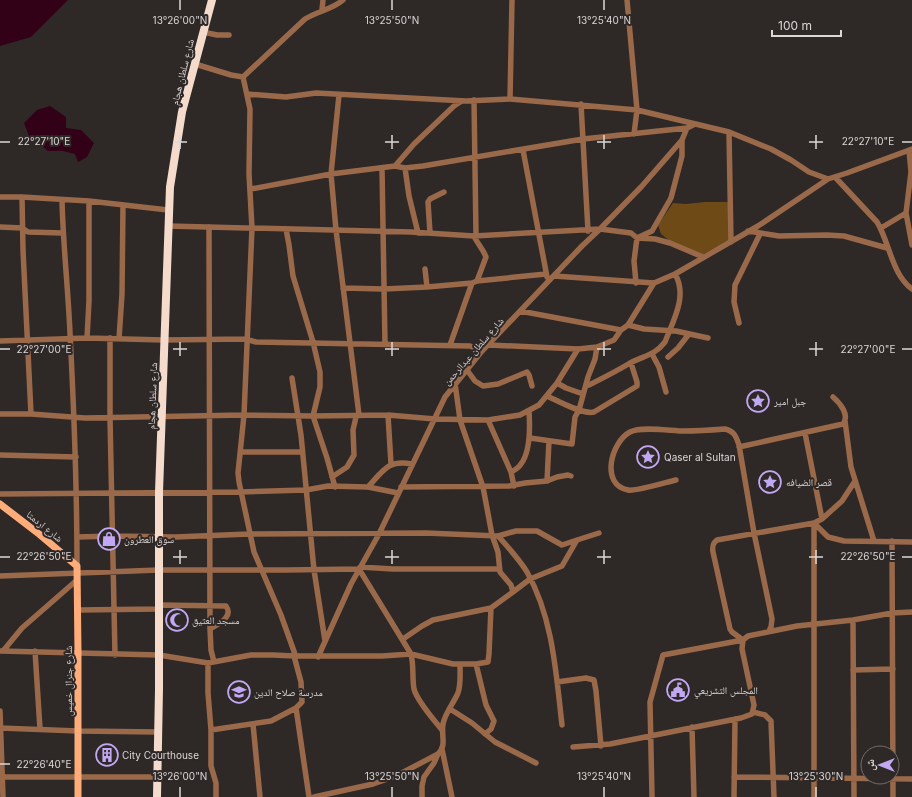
<svg xmlns="http://www.w3.org/2000/svg" width="912" height="797" viewBox="0 0 912 797" font-family="Inter,'Noto Naskh Arabic',sans-serif">
<style>
.green{fill:#6e4a16}
.water{fill:#320017}
.lines{fill:none;stroke-linecap:round;stroke-linejoin:round}
.minor{stroke:#9a694a;stroke-width:5.5}
.major{stroke:#fead7a;stroke-width:7}
.highway{stroke:#f4dbcc;stroke-width:8}
.ticks{fill:none;stroke:#dbd7d6;stroke-width:1.5}
.labels{text-anchor:middle;dominant-baseline:central;stroke-width:4;stroke-linejoin:round;paint-order:stroke}
.street-label{font-size:10px;fill:#dbd7d6;stroke:#2e2827}
.poi-label{font-size:10px;fill:#dbd7d6;stroke:#2e2827;text-anchor:start}
.ticks-label{font-size:10px;text-anchor:middle;fill:#dbd7d6;stroke:#2e2827;stroke-width:4;stroke-linejoin:round;paint-order:stroke}
</style>
<rect width="100%" height="100%" fill="#2e2827"/>
<path class="green" d="M705 202H728L729 240 702 255 670 241 661 234 658 225 673 203 686 204Z"/>
<path class="water" d="M0 0H68L31 37 0 46Z
M50 106 66 117V128L81 130 94 143 87 157 78 162 75 154 63 151H48L35 140 29 136 24 123 37 110Z"/>
<g class="lines">
<path class="minor" d="M627 0 637 110 634 134
M322 10 323 0
M203 32 217 35H229
M195 64 231 75 243 77 250 109 249 174 252 228 244 415 238 473 239 482 254 552 281 615 296 657
M243 77 305 19C318 11 333 9 343 0
M247 94 286 97 316 93 466 101 510 99 637 110 729 132 771 149 791 160 809 172 828 179 847 173 912 149
M510 99 512 0
M474 100 476 236
M581 104 588 231
M729 132 731 242
M523 150 547 277
M909 150 911 172 906 213 912 245
M395 166 414 144 454 106 460 102 462 101
M382 168 385 344
M405 168 409 196 418 233
M835 177 877 222C889 241 892 275 912 289
M251 189 331 174 395 166 405 168 423 166 583 139 687 128
M0 197H22L89 201 168 210
M22 197 23 250 31 414
M62 200C63 244 68 288 70 333 74 410 77 488 77 566
M168 226 411 232 474 236 600 229 631 233 637 238 655 239 670 243 703 257
M0 227 22 228 28 232 63 233
M209 227 210 629 211 650 214 662
M881 228 906 213
M286 229 289 245 293 276 313 342 320 372V387L313 416 327 458 335 487
M748 231 779 236 827 235 844 236 887 248
M430 233 428 202 430 199 444 192
M474 236C477 243 483 249 486 257L477 281
M425 269 427 287
M554 276 654 283 675 274 758 226 828 179
M636 283 634 261 637 238 652 231 671 198 682 156V140
M343 288 384 289 427 287 472 283 477 281 546 274
M520 311 621 330
M739 323 734 302 735 285 760 234
M628 325 644 329 676 331 708 338
M87 338 89 301V201
M110 338V418L115 655
M119 339 122 294 123 205
M0 341 87 338 164 340 246 339 256 342 470 346 482 351
M450 345 472 283
M489 345 578 349 597 347 614 340 621 330 628 325 654 283
M652 354 659 367 666 392
M668 357 678 348 689 334
M467 370 475 381 483 386 498 384 527 372 529 375 532 386
M292 378 301 435 314 570 325 641
M557 383 566 388 583 394
M586 386 589 385C603 378 617 371 630 363 645 355 654 356 665 342 673 321 688 296 675 274
M547 396C558 401 583 415 594 412L637 386V382L631 363
M0 414H31L85 418 244 415 313 416 388 415 435 419 488 420 520 415 539 405 557 383 578 349
M388 415 391 464
M488 420 511 472 514 486
M845 421 851 467 874 541
M805 433 822 519 814 523V797
M530 438 572 444 575 417 579 410 588 377 595 359 597 347
M739 447 843 424C850 415 840 403 833 397
M241 452H302
M0 455 76 457
M511 472C515 470 519 467 521 464 531 451 530 426 529 411
M332 477 347 467 354 455 353 430 356 417 359 415 336 230 331 174 339 95
M676 480C667 482 635 492 628 490 600 485 611 442 630 432 642 426 671 431 685 431 698 431 712 430 725 429 734 431 736 436 739 445L754 533 772 619 771 627 769 631
M547 481 549 441
M368 487C383 471 388 459 412 464
M401 487 509 486 525 483 547 481 557 477 568 475 571 476
M0 494 240 492 306 490 328 486 368 487 398 493
M822 519 842 501 855 481
M498 536C508 547 519 559 527 572 553 618 556 673 562 725
M77 537 113 536 175 537 249 534 426 533 498 536 516 531H537L562 545 577 540
M892 541 893 797
M360 567 393 569H499
M0 576 159 570H286L359 569 411 654C414 666 412 678 414 689 417 701 434 720 442 730
M513 592 530 579 562 566 577 540 599 533
M159 605 226 606C234 617 218 624 210 629
M78 610 159 609
M853 620 854 797
M403 639 422 626 433 620 491 608
M743 640 732 632 730 629 713 552C712 546 713 543 717 540L814 523 828 537 844 541 912 542
M0 651 159 655 208 663 251 655H273L294 656 301 682 302 702 296 708 309 797
M3 651 22 628 77 580
M35 651 40 729
M294 656H382L411 654 453 664H476L488 662 489 654 491 608 513 592 511 585 500 572 498 552 492 535 483 487 460 420 455 383
M318 657 351 584 379 534 445 397 482 351 582 246 600 229 642 186 682 140 687 128 695 124
M208 663V693L211 730V766L216 783V797
M476 664 486 705 494 721 491 729 485 734
M853 670 893 669
M557 682 586 678 594 680 596 691 601 746
M450 709 472 723 495 742 536 763
M0 711 3 797
M753 712 765 715 771 721 774 797
M253 724 260 797
M692 727 694 797
M0 728 78 731 158 732
M211 730 271 721 296 708
M573 747 610 744 741 718 752 714 754 705 742 649 743 640
M442 749 452 797
M0 777H157
M734 777 912 779
M314 797 373 784 396 776 438 754C447 745 441 736 443 724 445 713 453 704 458 693 461 684 460 674 460 665
M422 797V786L424 777 434 763 438 754
M652 797 650 702 663 655 743 640 748 636 797 626 853 620 892 613 912 612
M734 797 735 719"/>
<path class="major" d="M0 504 39 534 77 566 78 653V797"/>
<path class="highway" d="M157 797 159 689V492L170 187 182 112 212 0"/>
</g>
<path class="ticks" d="M180 0V10M392 0V10M604 0V10M180 135V149M392 135V149M604 135V149M816 135V149M0 142H10M173 142H187M385 142H399M597 142H611M809 142H823M902 142H912M180 342V356M392 342V356M604 342V356M816 342V356M0 349H10M173 349H187M385 349H399M597 349H611M809 349H823M902 349H912M180 550V564M392 550V564M604 550V564M816 550V564M0 557H10M173 557H187M385 557H399M597 557H611M809 557H823M902 557H912M0 764H10M180 787V797M392 787V797M604 787V797M816 787V797"/>
<defs>
<g id="sight-ring" transform="scale(1.15)"><circle r="9.5" fill="#2e2827" stroke="#c2a8f2" stroke-width="1.5"/><path d="M0-6L1.8-2.2L6-1.7L2.9 1.2L3.7 5.4L0 3.3L-3.7 5.4L-2.9 1.2L-6-1.7L-1.8-2.2Z" fill="#c2a8f2"/></g>
<g id="shop-ring" transform="scale(1.15)"><circle r="9.5" fill="#2e2827" stroke="#c2a8f2" stroke-width="1.5"/><path d="M-5-2.5h2.3a2.7 3.5 0 0 1 5.4 0H5L5.5 6h-11ZM-1.5-2.5h3a1.5 2.3 0 0 0-3 0Z" fill="#c2a8f2"/></g>
<g id="mosque-ring" transform="scale(1.15)"><circle r="9.5" fill="#2e2827" stroke="#c2a8f2" stroke-width="1.5"/><path d="M3.5-4.9A6 6 0 1 0 3.5 4.9A5 5 0 1 1 3.5-4.9Z" fill="#c2a8f2"/></g>
<g id="civic-ring" transform="scale(1.15)"><circle r="9.5" fill="#2e2827" stroke="#c2a8f2" stroke-width="1.5"/><path d="M-.6-6.5H3V-4.5H.6V-3L4-1V1h2V6H-6V1h2V-1L-.6-3ZM-1.2 2.5V6h2.4V2.5Z" fill="#c2a8f2"/></g>
<g id="school-ring" transform="scale(1.15)"><circle r="9.5" fill="#2e2827" stroke="#c2a8f2" stroke-width="1.5"/><path d="M0-5L7-2L0 1L-7-2ZM-4 1L0 2.5L4 1V4Q0 6-4 4Z" fill="#c2a8f2"/></g>
<g id="building-ring" transform="scale(1.15)"><circle r="9.5" fill="#2e2827" stroke="#c2a8f2" stroke-width="1.5"/><path d="M-4-6H4V6H1V3H-1V6H-4ZM-2.5-4.3h1.7v1.8h-1.7ZM.8-4.3h1.7v1.8H.8ZM-2.5-1h1.7V.8h-1.7ZM.8-1h1.7V.8H.8Z" fill="#c2a8f2"/></g>
</defs>
<g fill-rule="evenodd">
<use href="#sight-ring" x="758" y="401"/>
<use href="#sight-ring" x="648" y="457"/>
<use href="#sight-ring" x="770" y="482"/>
<use href="#shop-ring" x="109" y="539"/>
<use href="#mosque-ring" x="177" y="620"/>
<use href="#civic-ring" x="678" y="690"/>
<use href="#school-ring" x="239" y="692"/>
<use href="#building-ring" x="107" y="755"/>
</g>
<g class="labels">
<g class="street-label">
<text transform="translate(182 72) rotate(-76)">شارع سلطان هجام</text>
<text transform="translate(473 351) rotate(-49)">شارع سلطان عبدالرحمن</text>
<text transform="translate(152 396) rotate(-88)">شارع سلطان هجام</text>
<text transform="translate(45 526) rotate(39)">شارع اردمتا</text>
<text transform="translate(68 681) rotate(-90)">شارع جنرال خميس</text>
</g>
<g class="poi-label">
<text x="774" y="401">جبل امير</text>
<text x="664" y="457">Qaser al Sultan</text>
<text x="786" y="482">قصر الضيافه</text>
<text x="124" y="539">سوق العطرون</text>
<text x="192" y="620">مسجد العتيق</text>
<text x="694" y="690">المجلس التشريعي</text>
<text x="254" y="692">مدرسة صلاح الدين</text>
<text x="122" y="755">City Courthouse</text>
</g>
</g>
<g class="ticks-label">
<text x="180" y="24">13°26'00"N</text>
<text x="392" y="24">13°25'50"N</text>
<text x="604" y="24">13°25'40"N</text>
<text x="868" y="145">22°27'10"E</text>
<text x="44" y="145">22°27'10"E</text>
<text x="868" y="353">22°27'00"E</text>
<text x="44" y="353">22°27'00"E</text>
<text x="868" y="560">22°26'50"E</text>
<text x="44" y="560">22°26'50"E</text>
<text x="44" y="768">22°26'40"E</text>
<text x="180" y="780">13°26'00"N</text>
<text x="392" y="780">13°25'50"N</text>
<text x="604" y="780">13°25'40"N</text>
<text x="816" y="780">13°25'30"N</text>
</g>
<g transform="translate(880 765) rotate(270)"><circle r="19" fill="#2e2827" stroke="#736e6d"/>
<path d="M0-3L7 15L0 10L-7 15Z" fill="#c2a8f2"/>
<text y="-6" font-size="11" font-weight="bold" text-anchor="middle" fill="#dbd7d6">ش</text>
</g>
<path d="M772 30v6h69v-6" fill="none" stroke="#dbd7d6" stroke-width="2"/>
<text x="778" y="30" font-size="12" fill="#dbd7d6" stroke="#2e2827" stroke-width="3" paint-order="stroke">100 m</text>
</svg>
